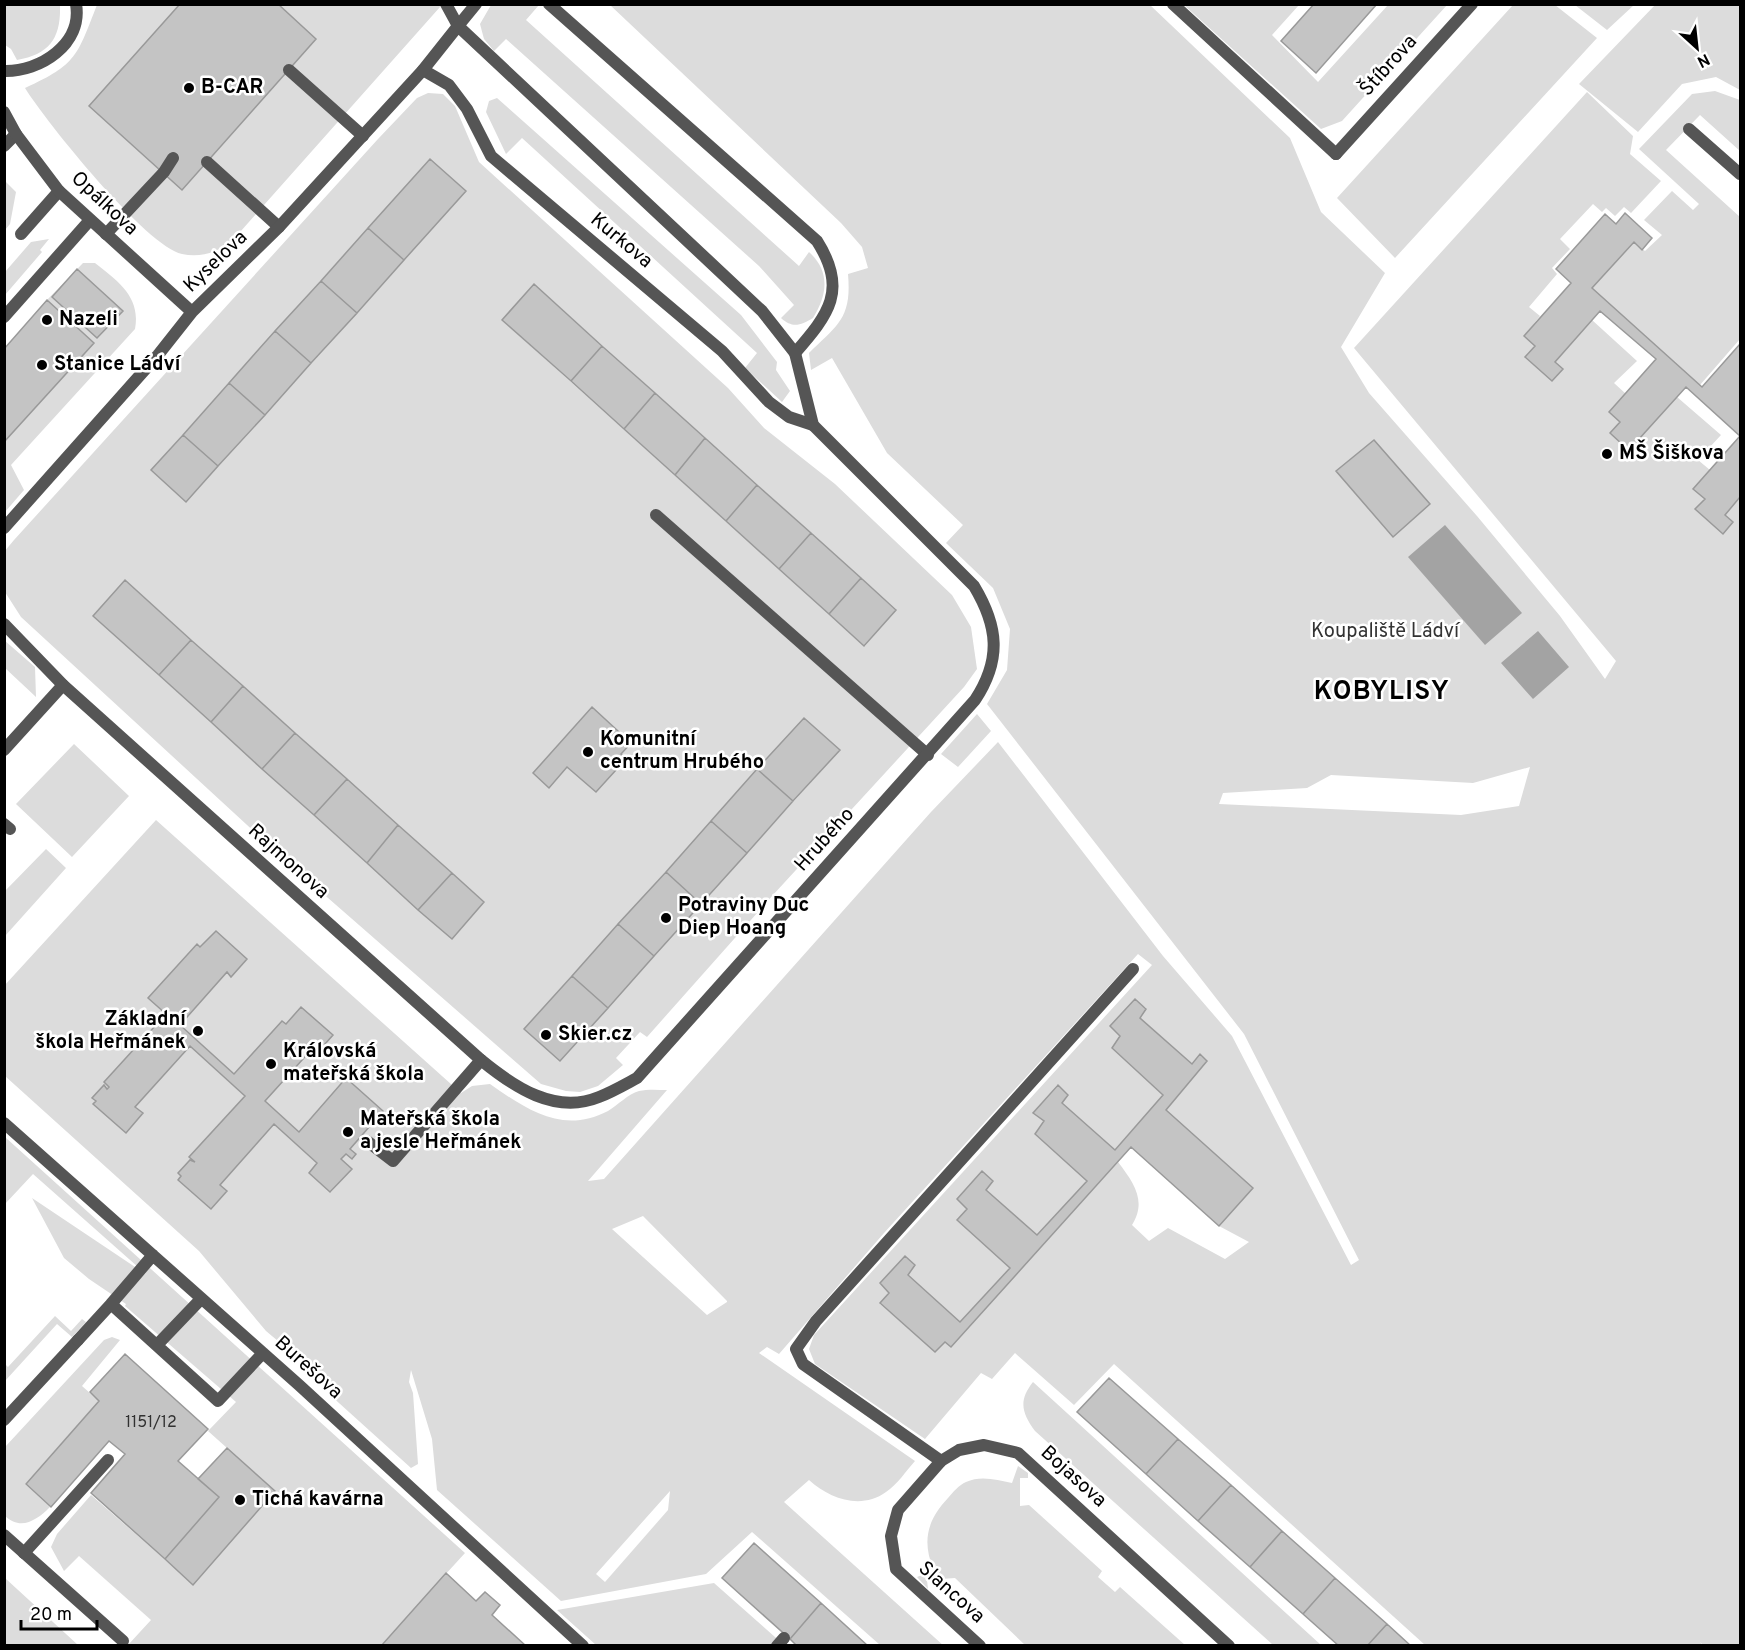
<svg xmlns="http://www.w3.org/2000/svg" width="1745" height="1650" viewBox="0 0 1745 1650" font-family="Overpass,sans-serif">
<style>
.green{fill:#dcdcdc;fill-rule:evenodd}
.water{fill:#a3a3a3}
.building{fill:#c4c4c4;stroke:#999;stroke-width:1.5}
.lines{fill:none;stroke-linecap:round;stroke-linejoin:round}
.service{stroke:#555;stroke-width:12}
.pedestrian{stroke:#555;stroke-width:12}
.minor{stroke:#555;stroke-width:12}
.poi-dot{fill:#000;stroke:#fff;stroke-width:2}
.labels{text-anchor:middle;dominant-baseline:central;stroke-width:5;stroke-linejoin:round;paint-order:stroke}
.number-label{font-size:16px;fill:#313131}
.street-label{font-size:20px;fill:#000;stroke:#fff}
.poi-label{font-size:20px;font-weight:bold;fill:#000;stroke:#fff;text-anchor:start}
.park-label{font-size:20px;fill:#333;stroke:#fff}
.district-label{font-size:26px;font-weight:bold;letter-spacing:1.5px;fill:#000;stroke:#fff}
</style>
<rect width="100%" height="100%" fill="#fff"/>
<path class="green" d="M439 4 440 7 233 240C219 252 201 258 182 254 147 247 46 122 25 88 78 64 77 55 97 5H180L90 106 182 190 316 39 278 5Z
M1656 4 1740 5V90L1716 77 1682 84 1638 132 1579 84Z
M4 5H60C61 38 50 54 17 60L11 49 5 45Z
M491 5H539L526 20 799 266 809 252C831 272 827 295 813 318 800 326 792 328 781 318L794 305 759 266 506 39 494 51 484 39 480 24Z
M610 5H1150L1290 138 1321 212 1385 273 1341 347 1369 393 1477 516 1560 616 1605 679 1616 661 1354 348 1587 92 1633 136 1630 154 1661 181 1631 213 1624 207 1615 216 1606 208 1602 212 1593 204 1560 239 1570 249 1552 268 1557 274 1529 307 1540 316 1524 336 1535 346 1552 381 1562 370 1555 362 1592 320 1637 361 1614 383 1626 394 1609 412 1620 422 1637 457 1647 446 1639 439 1677 397 1721 435 1698 460 1710 470 1694 488 1705 499 1696 509 1725 515 1740 497V1645H1703L1700 1642 1702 1645H1425L1114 1364 1074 1405 1015 1353 992 1379 981 1373 925 1439 815 1364 809 1349 814 1335 1152 965 1138 954 884 1233 779 1354 767 1347 759 1353 915 1461C906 1471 897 1485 886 1492 861 1510 830 1499 809 1480L784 1502 944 1646 880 1645 752 1532 706 1574 561 1601 437 1490 432 1439 411 1370 409 1382 413 1393 418 1464 411 1468 329 1394 334 1388 266 1331 199 1251 5 1076 4 986 156 820 461 1093 472 1086 490 1084C526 1109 562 1135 608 1111 618 1105 628 1094 639 1091 648 1089 658 1090 667 1090L588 1181 604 1179 931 812 998 742 1163 956 1232 1036 1351 1265 1359 1260 1244 1034 987 704 1007 670 1010 629 993 588 946 543 963 525 887 453 832 358 811 370 809 353C837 325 852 319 848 274L868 268 862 247 841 223ZM1530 767 1519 806 1461 815 1219 804 1223 793 1307 788 1331 775 1473 783ZM216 931 247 959 231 977 227 972 180 1025 234 1074 282 1021 286 1024 301 1007 332 1036 317 1053 312 1049 265 1101 299 1132 346 1078 383 1111 350 1149 356 1154 353 1159 346 1154 341 1159 352 1169 331 1192 309 1173 317 1163 274 1124 220 1185 227 1192 211 1209 178 1180 195 1162 190 1157 245 1096 190 1046 135 1107 143 1114 126 1133 94 1104 96 1101 93 1098 104 1086 107 1089 109 1087 104 1082 166 1014 148 998 197 945 200 947ZM1135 1000 1146 1008 1140 1018 1192 1064 1200 1054 1207 1061 1166 1110 1219 1226 1249 1242 1225 1259 1168 1228 1149 1241 1132 1225C1147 1201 1134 1183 1118 1162L951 1346 945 1342 935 1351 880 1304 889 1293 880 1283 905 1256 915 1265 908 1275 960 1322 1010 1268 957 1220 967 1209 957 1199 982 1171 986 1190 1037 1235 1087 1181 1035 1134 1044 1121 1033 1112 1057 1085 1062 1103 1115 1150 1163 1095 1112 1048 1120 1036 1110 1026ZM643 1216 727 1301V1302L707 1315 612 1229ZM670 1491 668 1510 605 1582 596 1574Z
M1184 5H1299L1272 35 1318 82 1388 5H1447L1342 121 1321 129Z
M1513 5H1555L1597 38 1395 258 1337 198Z
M1575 5H1634L1607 30Z
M1715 91 1740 100V151L1700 115 1666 150 1740 217V339L1700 385 1592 288 1634 242 1645 251 1662 235 1644 220 1672 191 1693 210 1699 204 1639 149 1692 94Z
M428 93 443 94 455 106 479 162 728 388 764 428 835 484 952 595 971 627 977 669 964 687 773 895 647 1037 640 1032 616 1058 623 1065 598 1086 580 1092 566 1091 541 1084 296 870 21 617 5 592 4 552 14 540 378 139 417 98ZM430 159 466 191 186 502 151 470ZM534 284 896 609 865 646 502 320ZM125 580 484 902 452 939 93 616ZM592 707 631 743 621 754 626 759 596 792 567 767 549 787 533 773ZM804 718 840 750 654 956 524 1029Z
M497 98 741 315 777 362 776 370 790 391 782 402 745 368 757 353 522 138 506 154 486 112 489 101Z
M5 181 16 192 10 224 5 230Z
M49 239 40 250 42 252 5 295V272L31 242Z
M83 263H95C118 281 141 297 135 329L11 465 24 490 5 512 4 441 94 343 47 300Z
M4 640 35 667 36 697 5 668Z
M977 714 991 731 958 767 941 754Z
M74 744 129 796 72 857 16 804Z
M46 849 66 868 5 936V891Z
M5 1137 465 1553 381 1645H128L151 1620 79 1556 64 1571 51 1547 57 1534 91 1495 193 1584 275 1491 208 1431 236 1402 125 1306 126 1304 89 1279 64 1258 32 1198 147 1275 33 1174 5 1204Z
M55 1316 71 1331 82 1319 86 1322 72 1337 57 1324 5 1381V1364L8 1367Z
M112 1337 120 1340 82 1386 99 1401 25 1484 50 1507C37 1520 21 1531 5 1516V1447L104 1340Z
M1033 1382 1067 1413 1321 1645H1273L1035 1431C1022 1413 1018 1401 1033 1382Z
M1018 1466 1028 1473V1478H1020V1506L1029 1505 1102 1571 1098 1577 1115 1592 1120 1587 1185 1645H1025L955 1578 927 1580 928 1589 917 1577 934 1570C921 1541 928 1519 948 1498 953 1492 959 1485 966 1482 981 1475 997 1480 1012 1483Z
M5 1578 78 1645H5Z
M714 1583 784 1645H596L557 1610Z"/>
<path class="water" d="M1445 525 1522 613 1485 645 1408 557Z
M1538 631 1569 667 1533 699 1501 663Z"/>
<path class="building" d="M180 4H278L316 39 182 190 89 106Z
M1314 4H1377L1316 73 1281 41Z
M430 159 466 191 404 260 368 228Z
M1625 213 1652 238 1642 250 1634 242 1592 288 1702 387 1740 344V436L1686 387 1639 439 1647 446 1637 458 1610 433 1620 422 1609 412 1656 359 1600 311 1555 362 1563 369 1552 381 1525 357 1535 346 1524 336 1571 283 1556 269 1605 214 1616 224Z
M368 228 404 260 357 313 321 281Z
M77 269 123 311 97 338 52 297Z
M321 281 357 313 311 363 275 331Z
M534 284 602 346 571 381 502 320Z
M47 300 94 343 4 442V349Z
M275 331 311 363 265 415 229 383Z
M602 346 655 393 624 429 571 381Z
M229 383 265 415 218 466 183 435Z
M655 393 705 438 675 475 624 429Z
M183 435 218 466 186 502 151 470Z
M1740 436V497L1725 515 1733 522 1723 534 1695 509 1705 499 1693 489Z
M705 438 757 485 726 521 675 475Z
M1374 440 1430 504 1393 537 1336 471Z
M757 485 811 533 779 569 726 521Z
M811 533 861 578 829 614 779 569Z
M861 578 896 610 864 646 829 614Z
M125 580 191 640 159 675 93 616Z
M191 640 243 686 211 722 159 675Z
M243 686 295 733 262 769 211 722Z
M592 707 631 743 621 754 626 759 596 792 567 767 549 788 533 773Z
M804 718 840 750 793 801 757 769Z
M295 733 347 779 314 815 262 769Z
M757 769 793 801 747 853 711 821Z
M347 779 398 825 367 863 314 815Z
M711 821 747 853 701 904 666 872Z
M398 825 452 873 418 910 367 863Z
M666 872 701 904 654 956 618 924Z
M452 873 484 902 452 939 418 910Z
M618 924 654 956 608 1008 572 976Z
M216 931 247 959 231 977 227 972 180 1025 234 1074 282 1021 286 1024 301 1007 333 1035 317 1053 312 1049 265 1101 299 1132 346 1078 383 1111 350 1149 356 1154 352 1159 346 1154 341 1159 352 1169 330 1192 309 1173 317 1163 274 1124 220 1185 227 1191 211 1209 178 1180 181 1176 178 1173 190 1160 195 1162 189 1157 245 1096 190 1046 135 1107 143 1113 126 1133 93 1104 96 1101 92 1098 104 1085 107 1089 109 1087 104 1082 166 1014 148 998 197 944 200 947Z
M572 976 608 1008 560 1061 524 1029Z
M1135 999 1146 1009 1140 1018 1192 1064 1200 1054 1207 1061 1166 1110 1253 1188 1219 1226 1131 1147 951 1347 945 1342 935 1352 880 1303 889 1293 880 1283 905 1256 915 1265 908 1275 960 1322 1010 1268 957 1220 967 1209 957 1199 982 1171 993 1181 986 1190 1037 1235 1087 1181 1035 1134 1044 1121 1033 1113 1058 1085 1068 1095 1062 1103 1115 1150 1163 1095 1112 1048 1120 1036 1110 1026Z
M125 1354 208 1429 178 1461 219 1497 165 1559 91 1493 125 1454 109 1441 51 1507 26 1484 99 1401 90 1392Z
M1109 1378 1178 1439 1146 1474 1077 1412Z
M1178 1439 1231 1485 1198 1521 1146 1474Z
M227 1448 275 1491 193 1585 165 1559 219 1497 198 1479Z
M1231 1485 1282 1531 1250 1567 1198 1521Z
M1282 1531 1335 1578 1303 1614 1250 1567Z
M754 1543 821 1603 790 1639 722 1578Z
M446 1573 476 1601 485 1592 500 1605 492 1615 526 1646H381Z
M1335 1578 1387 1624 1367 1646H1339L1303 1614Z
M821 1603 868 1646H797L790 1639Z
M1387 1624 1411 1646H1367Z"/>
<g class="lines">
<path class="service" d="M446 4 458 26 476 4
M549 4 817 241C848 290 829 314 795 353
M1173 4 1336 154
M289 70 363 136
M423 70 449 85 467 109 491 156 722 351 769 402 789 417 813 425
M4 71C40 72 83 44 76 4
M4 146 16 134
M207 162 279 227
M21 234 59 191
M106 234 164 172 173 158
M4 317 90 220
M656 515 928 755
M4 750 63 685
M367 1141 393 1161 481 1060
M4 1420 78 1340
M941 1461 803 1364 796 1349 816 1321 1133 969
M24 1553 108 1460"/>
<path class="pedestrian" d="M4 1123 299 1385 583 1646
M111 1304 153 1255
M78 1340 111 1304 218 1401 263 1353
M157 1345 201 1299
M777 1646 784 1638"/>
<path class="minor" d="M4 112 16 134 59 191 192 312
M1689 129 1740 174
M1336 154 1472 4
M4 528 158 355 192 312 279 227 423 70 458 26 762 311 795 353 813 425 974 586C998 626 1002 659 975 700L637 1078C624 1085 612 1092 599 1097 555 1115 514 1087 481 1060L63 685 4 624
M4 824 10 829
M4 1535 123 1641
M980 1646 896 1569 891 1536 898 1510 941 1461 959 1450 984 1445 1018 1453 1229 1646"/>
</g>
<g class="poi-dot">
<circle cx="189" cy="88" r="6"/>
<circle cx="47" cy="320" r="6"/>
<circle cx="42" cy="365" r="6"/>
<circle cx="1607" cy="454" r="6"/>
<circle cx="588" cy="752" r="6"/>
<circle cx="666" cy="918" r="6"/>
<circle cx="198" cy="1031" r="6"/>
<circle cx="546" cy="1035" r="6"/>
<circle cx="271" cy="1064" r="6"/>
<circle cx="348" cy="1132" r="6"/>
<circle cx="240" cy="1500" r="6"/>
</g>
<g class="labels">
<g class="number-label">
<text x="151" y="1423">1151/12</text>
</g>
<g class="street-label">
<text transform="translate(1389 66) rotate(-48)">Štíbrova</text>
<text transform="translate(104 204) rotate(43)">Opálkova</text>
<text transform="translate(621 241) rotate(40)">Kurkova</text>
<text transform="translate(216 262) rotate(-44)">Kyselova</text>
<text transform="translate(825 840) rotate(-48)">Hrubého</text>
<text transform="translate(288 862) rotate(42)">Rajmonova</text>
<text transform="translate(308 1368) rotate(42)">Burešova</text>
<text transform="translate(1073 1477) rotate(42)">Bojasova</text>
<text transform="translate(951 1593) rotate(42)">Slancova</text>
</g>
<g class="poi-label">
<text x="201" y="88">B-CAR</text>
<text x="59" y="320">Nazeli</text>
<text x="54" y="365">Stanice Ládví</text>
<text x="1619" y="454">MŠ Šiškova</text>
<text x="600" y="740">Komunitní<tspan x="600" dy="23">centrum Hrubého</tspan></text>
<text x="678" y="906">Potraviny Duc<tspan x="678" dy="23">Diep Hoang</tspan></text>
<text x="186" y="1020" text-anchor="end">Základní<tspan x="186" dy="23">škola Heřmánek</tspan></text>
<text x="558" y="1035">Skier.cz</text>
<text x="283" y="1052">Královská<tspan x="283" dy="23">mateřská škola</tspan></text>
<text x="360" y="1120">Mateřská škola<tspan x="360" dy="23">a jesle Heřmánek</tspan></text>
<text x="252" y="1500">Tichá kavárna</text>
</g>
<g class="park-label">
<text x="1385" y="632">Koupaliště Ládví</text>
</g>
<g class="district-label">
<text x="1382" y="692">KOBYLISY</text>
</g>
</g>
<rect width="1745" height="1650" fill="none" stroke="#000000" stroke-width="12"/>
<g transform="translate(1697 48) rotate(153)" stroke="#ffffff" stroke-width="4.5" paint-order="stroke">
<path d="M0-4.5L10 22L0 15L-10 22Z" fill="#000000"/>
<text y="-9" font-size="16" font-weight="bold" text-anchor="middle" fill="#000000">N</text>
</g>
<path d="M21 1620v9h76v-9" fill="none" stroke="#000000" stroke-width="3"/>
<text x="30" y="1620" font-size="18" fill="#000000" stroke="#ffffff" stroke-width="4.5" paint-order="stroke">20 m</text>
</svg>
